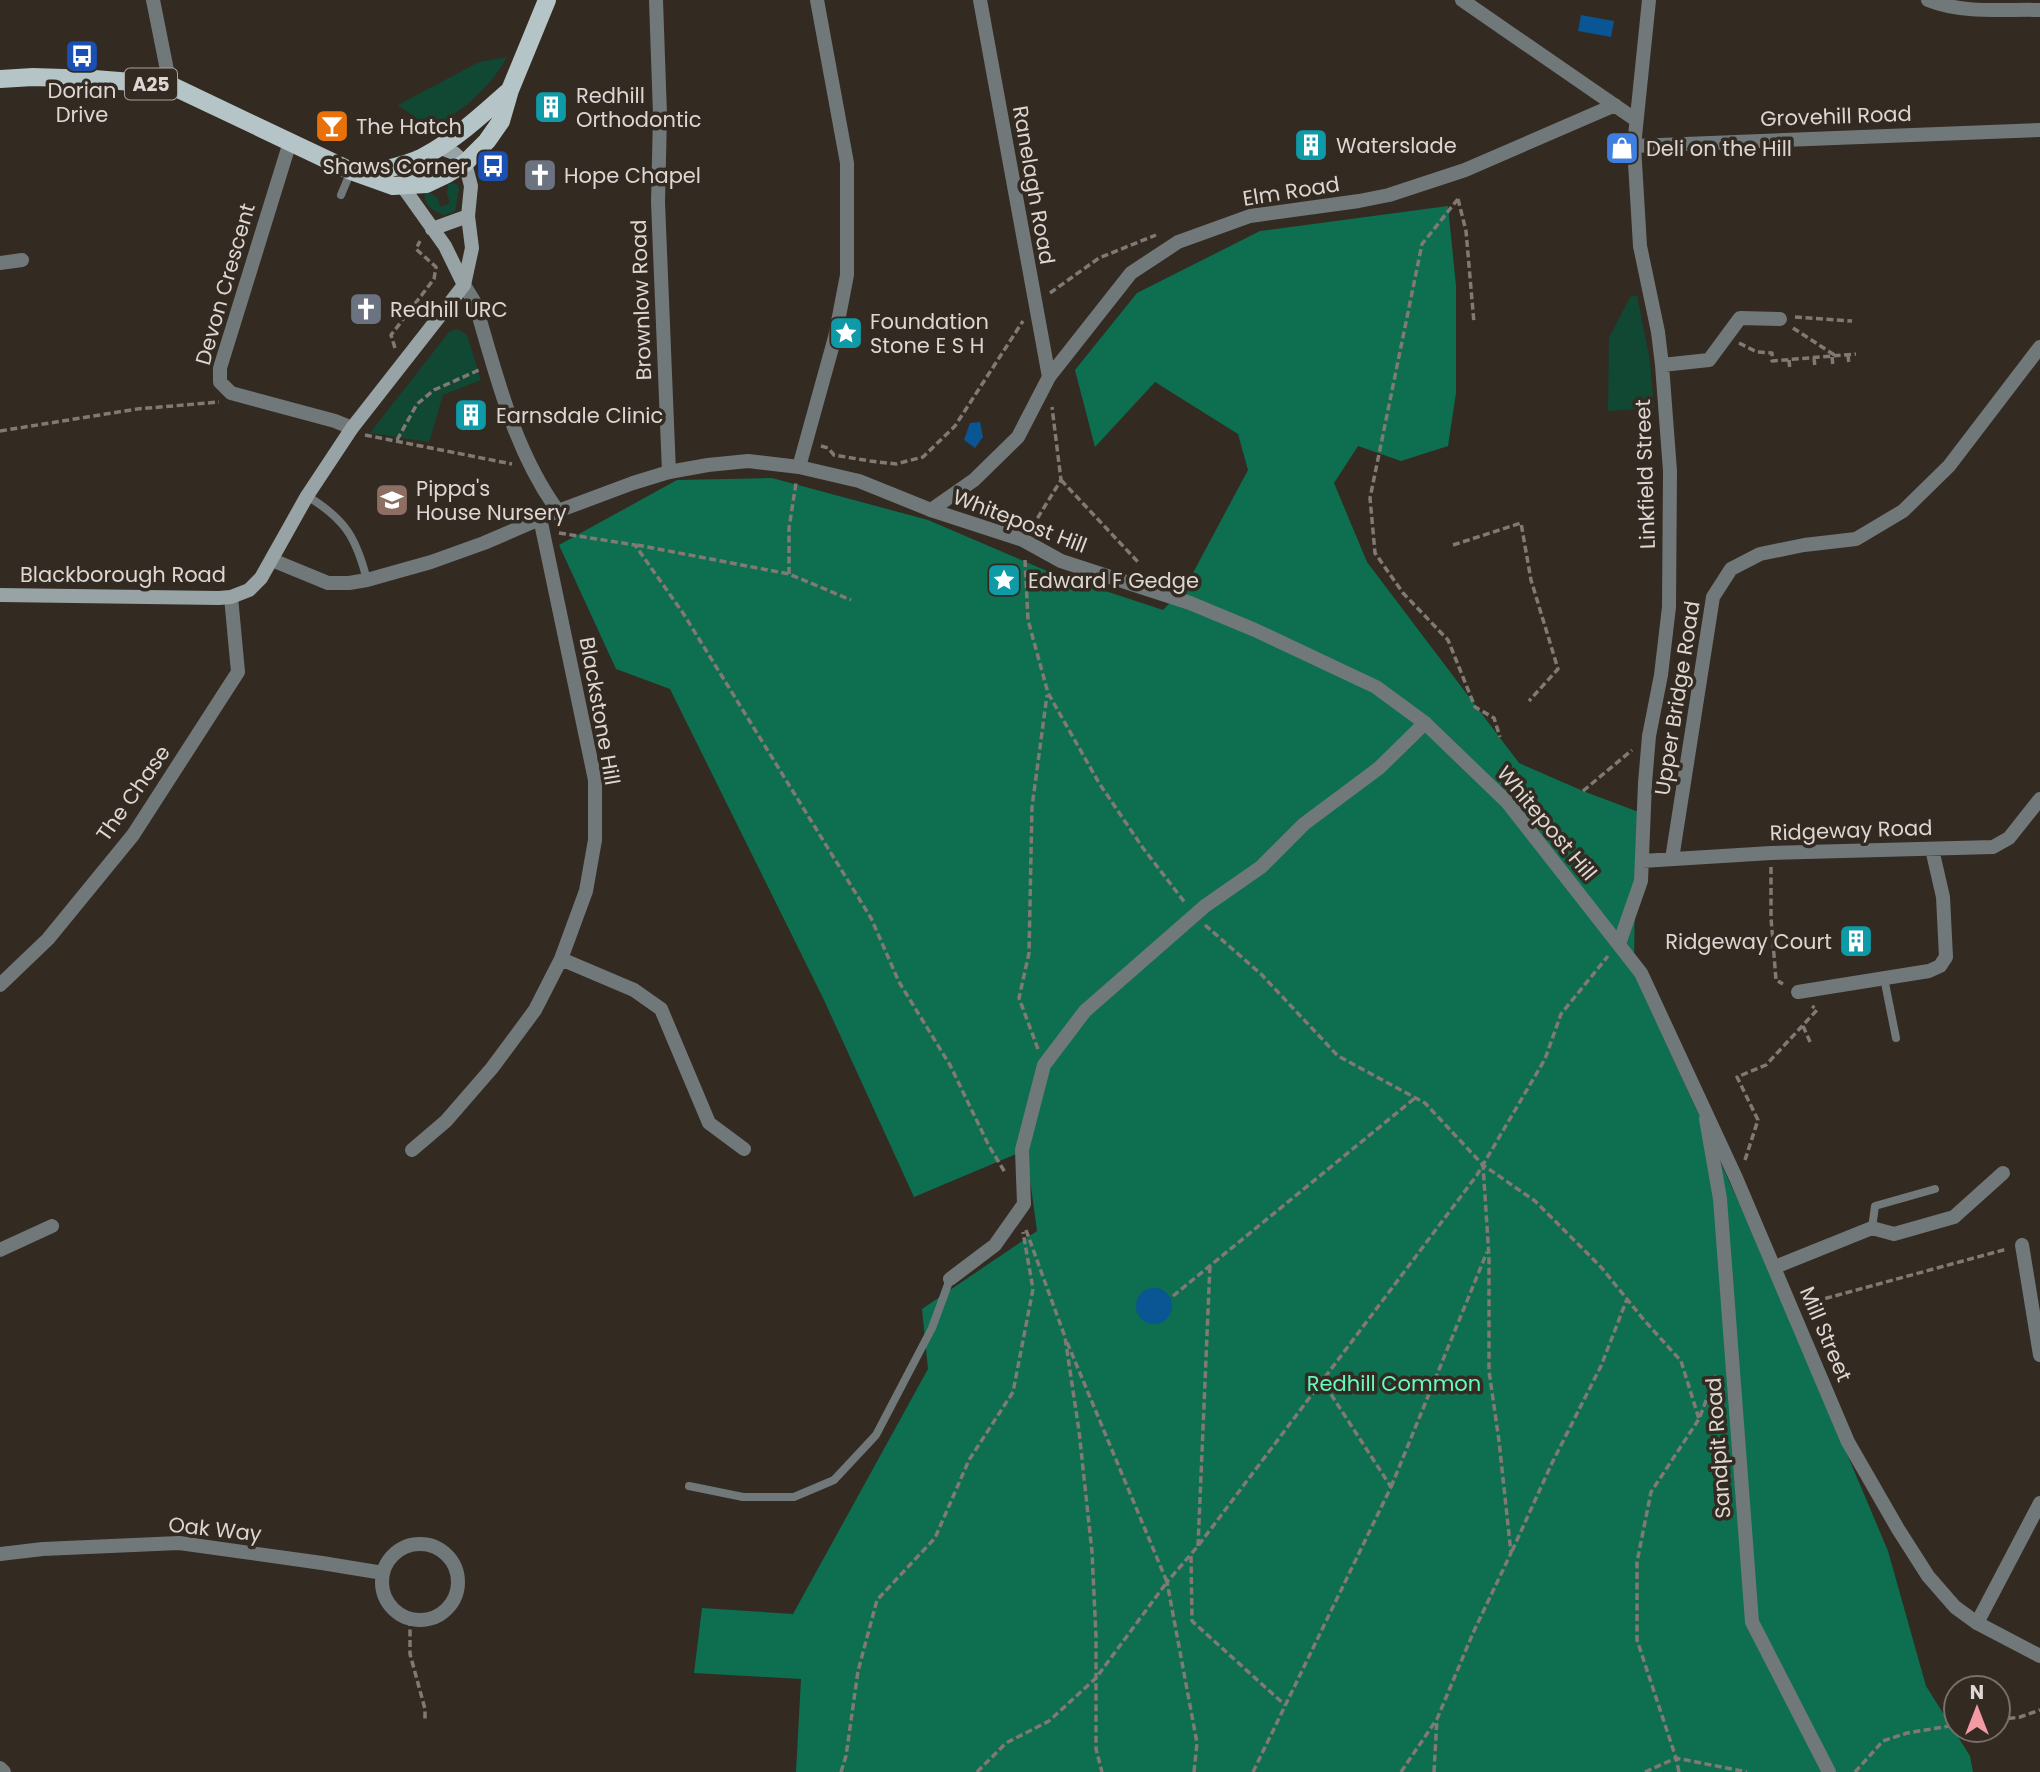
<svg xmlns="http://www.w3.org/2000/svg" width="2040" height="1772" viewBox="0 0 2040 1772" font-family="Poppins,sans-serif">
<style>
.green{fill:#114834}
.forest{fill:#0d6f50}
.water{fill:#0a5594}
.lines{fill:none;stroke-linecap:round;stroke-linejoin:round}
.path{stroke:#817973;stroke-width:3.5;stroke-dasharray:7 3.5;stroke-linecap:butt}
.service{stroke:#717879;stroke-width:8}
.minor{stroke:#717879;stroke-width:14}
.tertiary{stroke:#717879;stroke-width:14}
.secondary{stroke:#97a3a4;stroke-width:14}
.primary{stroke:#b5c4c6;stroke-width:18}
.labels{text-anchor:middle;dominant-baseline:central;stroke-width:7;stroke-linejoin:round;paint-order:stroke}
.shield{fill:#332a22;stroke:#aaa29d;stroke-width:2}
.shield-label{font-size:19px;font-weight:bold;fill:#ddd6d2}
.poi-label{font-size:21px;fill:#ddd6d2;stroke:#332a22;text-anchor:start}
.street-label{font-size:21px;fill:#ddd6d2;stroke:#332a22}
.park-label{font-size:21px;fill:#64fac0;stroke:#332a22}
</style>
<rect width="100%" height="100%" fill="#332a22"/>
<path class="green" d="M507 57C488 92 457 114 423 134L414 116 398 105 479 62Z
M454 183 458 185 459 190 455 211 444 215C434 212 422 204 425 192L427 191 437 198 441 207 450 203 447 194 448 184Z
M1637 295 1650 361 1654 408 1608 411 1609 338 1630 297Z
M457 329 467 335 481 380 443 395 429 442 370 433 449 332Z"/>
<path class="forest" d="M1448 206 1456 286V393L1448 446 1401 461 1358 446 1334 483 1367 562 1519 763 1583 791 1644 814 1635 876 1634 973 1766 1262 1888 1551 1926 1686 1970 1756 1973 1772H796L801 1679 694 1673 702 1608 793 1614 928 1369 922 1309 1037 1231 1026 1150 914 1197 824 1000 670 689 616 669 559 545 677 480 772 478 928 520 1054 574 1163 610 1186 586 1248 470 1238 434 1155 382 1095 447 1075 370 1137 293 1260 231Z"/>
<path class="water" d="M1581 15 1614 21 1611 37 1578 31Z
M980 422 983 437 975 448 964 440 970 423Z
M1136 1306a18 18 0 1 1 36 0a18 18 0 1 1-36 0Z"/>
<g class="lines">
<path class="path" d="M1458 199 1422 244 1370 498 1375 553 1403 593 1448 640 1475 707 1494 718 1500 737
M1458 199 1466 231 1474 323
M1050 293 1099 258 1156 235
M1795 317 1852 321
M1793 328 1836 356
M1739 343 1757 352 1772 353V361L1856 354
M395 348 391 335 434 279 436 267 416 249 420 241
M1848 355 1849 365
M1832 357 1833 366
M1814 358 1815 367
M1789 360 1790 370
M0 431 137 409 219 402
M365 435 512 464
M397 440 417 404 434 390 479 370
M821 446 828 448 834 455 870 461 896 464 923 457 955 426 1023 321
M1061 480 1138 562
M1032 527 1061 480 1052 407
M559 533 635 545 683 613 871 918 899 982 950 1065 989 1146 1006 1174
M637 545 789 574 851 600
M1453 545 1521 523 1531 580 1558 669 1529 701
M1025 560 1028 620 1048 693 1099 783 1143 848 1186 904
M789 574V528L796 483
M1583 791 1632 750
M1771 867V918L1776 980 1783 984
M1205 925 1261 974 1338 1056 1425 1103 1483 1165 1535 1201 1601 1267 1644 1320 1681 1361 1699 1419
M1803 1026 1811 1044
M1038 1049 1019 998 1029 953 1032 807 1047 695
M1745 1160 1758 1120 1737 1077 1766 1065 1817 1010 1812 1006
M1026 1230 1065 1337 1079 1431 1092 1552 1096 1637V1749L1102 1772
M1173 1296 1415 1098
M1805 1304 2007 1249
M1391 1487 1487 1252
M1198 1546 1210 1265
M1512 1551 1552 1463 1601 1366 1627 1299
M1191 1556 1192 1621 1285 1705
M410 1619V1654L425 1709V1722
M1998 1720 2020 1717 2040 1710
M841 1772 846 1756 858 1671 877 1600 935 1538 969 1460 1013 1392 1033 1289 1023 1232
M977 1772 1006 1743 1049 1721 1096 1678 1167 1582 1067 1342
M1194 1772 1197 1743 1167 1582 1198 1546 1477 1175 1545 1059 1561 1014 1608 956
M1253 1772 1391 1487 1323 1382
M1401 1772 1437 1719
M1434 1772 1437 1719 1473 1633 1511 1553 1499 1441 1489 1371V1257L1483 1165
M1645 1772 1676 1758 1747 1772
M1679 1772 1676 1758 1637 1640V1562L1651 1492 1699 1419 1716 1375
M1855 1772 1883 1741 1907 1733 1956 1725"/>
<path class="service" d="M341 195 351 171
M307 496C345 519 356 537 367 580
M1884 978 1896 1038
M1872 1228 1875 1206 1935 1189
M689 1486 743 1497H794L834 1480 876 1435 932 1328 950 1279"/>
<path class="minor" d="M153 0 170 85
M656 0 660 115 658 202 669 472
M980 0 1049 377
M1462 0 1636 120
M1928 0C1963 14 2004 9 2040 10
M290 142 220 368V382L231 393 335 421 352 428
M1634 146 2040 130
M0 263 22 260
M1662 365 1709 360 1740 318 1780 319
M799 467 835 337 847 275V163L817 0
M931 510 974 480 1018 437 1049 377 1131 273 1178 242 1250 216 1359 201 1389 195 1465 170 1615 105
M1672 859 1713 597 1731 569 1760 554 1804 545 1856 539 1903 511 1949 466 2040 347
M1642 861 1771 853 1993 847 2009 838 2040 799
M1619 944 1641 881 1645 783 1649 736 1661 675 1669 607 1670 471 1662 365 1658 332 1640 246 1634 146 1649 0
M561 959 634 990 661 1009 709 1123 744 1149
M0 985 48 939 133 835 238 672 231 597
M1798 992 1929 971 1940 966 1946 957 1943 897 1932 849
M1706 1119 1720 1199 1752 1622 1829 1772
M412 1150 446 1121 492 1068 535 1010 561 959 586 891 595 840V780L540 518
M2022 1245 2040 1355
M0 1250 52 1226
M1775 1267 1872 1228 1894 1234 1954 1217 2003 1173
M950 1279 995 1245 1024 1204 1022 1150 1044 1065 1085 1011 1205 906 1261 867 1304 824 1379 768 1425 723
M382 1582a38 38 0 1 1 76 0a38 38 0 1 1-76 0Z
M0 1554 43 1549 179 1543 322 1563 383 1573
M1977 1623 2040 1503
M0 1768 4 1772"/>
<path class="tertiary" d="M464 285 475 303C496 374 514 451 558 511
M272 560 328 583H349L367 580 431 562 484 543 558 511 633 483 669 472 708 465 748 461 799 467 859 481 931 510 1023 540 1061 561 1190 603 1255 630 1376 687 1425 723 1507 802 1641 973 1736 1178 1848 1442 1898 1529 1928 1576 1955 1607 1977 1623 2040 1656"/>
<path class="secondary" d="M421 158 403 187 445 246 464 285
M432 229 468 216
M0 595 219 598 231 597 249 590 261 578 307 496 352 428 464 285 472 248 468 216 471 186 465 163 454 153 438 147"/>
<path class="primary" d="M0 79 33 77 94 79 170 85 351 171 393 186 426 184 447 174 465 163 487 141 501 121 510 90 547 0
M365 175C384 169 405 166 423 157 456 139 482 115 510 90"/>
</g>
<defs>
<g id="bus-square" transform="scale(1.75)"><rect x="-9" y="-9" width="18" height="18" rx="4" fill="#1a4fb4" stroke="#332a22"/><path d="M-5-6H5V4H4V6H2V4H-2V6H-4V4H-5ZM-3.5-4V0h7V-4ZM-3.5 1.2v1.5H-2V1.2ZM2 1.2v1.5H3.5V1.2Z" fill="#fff"/></g>
<g id="building-square" transform="scale(1.75)"><rect x="-9" y="-9" width="18" height="18" rx="4" fill="#0f9aa8" stroke="#332a22"/><path d="M-4-6H4V6H1V3H-1V6H-4ZM-2.5-4.3h1.7v1.8h-1.7ZM.8-4.3h1.7v1.8H.8ZM-2.5-1h1.7V.8h-1.7ZM.8-1h1.7V.8H.8Z" fill="#fff"/></g>
<g id="bar-square" transform="scale(1.75)"><rect x="-9" y="-9" width="18" height="18" rx="4" fill="#e8710a" stroke="#332a22"/><path d="M-6-5H6L.8 .8V4.5H3.5V6h-7V4.5H-.8V.8Z" fill="#fff"/></g>
<g id="shop-square" transform="scale(1.75)"><rect x="-9" y="-9" width="18" height="18" rx="4" fill="#3f7fe0" stroke="#332a22"/><path d="M-5-2.5h2.3a2.7 3.5 0 0 1 5.4 0H5L5.5 6h-11ZM-1.5-2.5h3a1.5 2.3 0 0 0-3 0Z" fill="#fff"/></g>
<g id="church-square" transform="scale(1.75)"><rect x="-9" y="-9" width="18" height="18" rx="4" fill="#6b7280" stroke="#332a22"/><path d="M-1.2-6h2.4v3.5h3.3v2.4h-3.3V6h-2.4V-.1h-3.3v-2.4h3.3Z" fill="#fff"/></g>
<g id="sight-square" transform="scale(1.75)"><rect x="-9" y="-9" width="18" height="18" rx="4" fill="#0f9aa8" stroke="#332a22"/><path d="M0-6L1.8-2.2L6-1.7L2.9 1.2L3.7 5.4L0 3.3L-3.7 5.4L-2.9 1.2L-6-1.7L-1.8-2.2Z" fill="#fff"/></g>
<g id="school-square" transform="scale(1.75)"><rect x="-9" y="-9" width="18" height="18" rx="4" fill="#8d6e63" stroke="#332a22"/><path d="M0-5L7-2L0 1L-7-2ZM-4 1L0 2.5L4 1V4Q0 6-4 4Z" fill="#fff"/></g>
</defs>
<g fill-rule="evenodd">
<use href="#bus-square" x="82" y="56"/>
<use href="#building-square" x="551" y="107"/>
<use href="#bar-square" x="332" y="126"/>
<use href="#building-square" x="1311" y="145"/>
<use href="#shop-square" x="1622" y="148"/>
<use href="#bus-square" x="493" y="166"/>
<use href="#church-square" x="540" y="175"/>
<use href="#church-square" x="366" y="309"/>
<use href="#sight-square" x="846" y="333"/>
<use href="#building-square" x="471" y="415"/>
<use href="#school-square" x="392" y="500"/>
<use href="#sight-square" x="1004" y="580"/>
<use href="#building-square" x="1856" y="941"/>
</g>
<g class="labels">
<rect class="shield" x="125" y="68.5" width="52" height="31" rx="5"/>
<g class="shield-label">
<text x="151" y="84">A25</text>
</g>
<g class="poi-label">
<text x="82" y="90" text-anchor="middle">Dorian<tspan x="82" dy="24">Drive</tspan></text>
<text x="576" y="95">Redhill<tspan x="576" dy="24">Orthodontic</tspan></text>
<text x="356" y="126">The Hatch</text>
<text x="1336" y="145">Waterslade</text>
<text x="1646" y="148">Deli on the Hill</text>
<text x="468" y="166" text-anchor="end">Shaws Corner</text>
<text x="564" y="175">Hope Chapel</text>
<text x="390" y="309">Redhill URC</text>
<text x="870" y="321">Foundation<tspan x="870" dy="24">Stone E S H</tspan></text>
<text x="496" y="415">Earnsdale Clinic</text>
<text x="416" y="488">Pippa's<tspan x="416" dy="24">House Nursery</tspan></text>
<text x="1028" y="580">Edward F Gedge</text>
<text x="1832" y="941" text-anchor="end">Ridgeway Court</text>
</g>
<g class="street-label">
<text transform="translate(1836 116) rotate(-2)">Grovehill Road</text>
<text transform="translate(1034 185) rotate(80)">Ranelagh Road</text>
<text transform="translate(1291 191) rotate(-9)">Elm Road</text>
<text transform="translate(225 284) rotate(-74)">Devon Crescent</text>
<text transform="translate(641 300) rotate(-92)">Brownlow Road</text>
<text transform="translate(1645 474) rotate(-92)">Linkfield Street</text>
<text transform="translate(1020 521) rotate(21)">Whitepost Hill</text>
<text x="123" y="574">Blackborough Road</text>
<text transform="translate(1677 698) rotate(-81)">Upper Bridge Road</text>
<text transform="translate(600 711) rotate(80)">Blackstone Hill</text>
<text transform="translate(133 793) rotate(-55)">The Chase</text>
<text transform="translate(1547 823) rotate(50)">Whitepost Hill</text>
<text transform="translate(1851 830) rotate(-2)">Ridgeway Road</text>
<text transform="translate(1826 1334) rotate(67)">Mill Street</text>
<text transform="translate(1718 1448) rotate(-94)">Sandpit Road</text>
<text transform="translate(215 1529) rotate(6)">Oak Way</text>
</g>
<g class="park-label">
<text x="1394" y="1383">Redhill Common</text>
</g>
</g>
<g transform="translate(1977 1709)"><circle r="33" fill="#332a22" stroke="#776f68" stroke-width="2"/>
<path d="M0-5L12 26L0 18L-12 26Z" fill="#f49aa5"/>
<text y="-10" font-size="19" font-weight="bold" text-anchor="middle" fill="#ddd6d2">N</text>
</g>
</svg>
